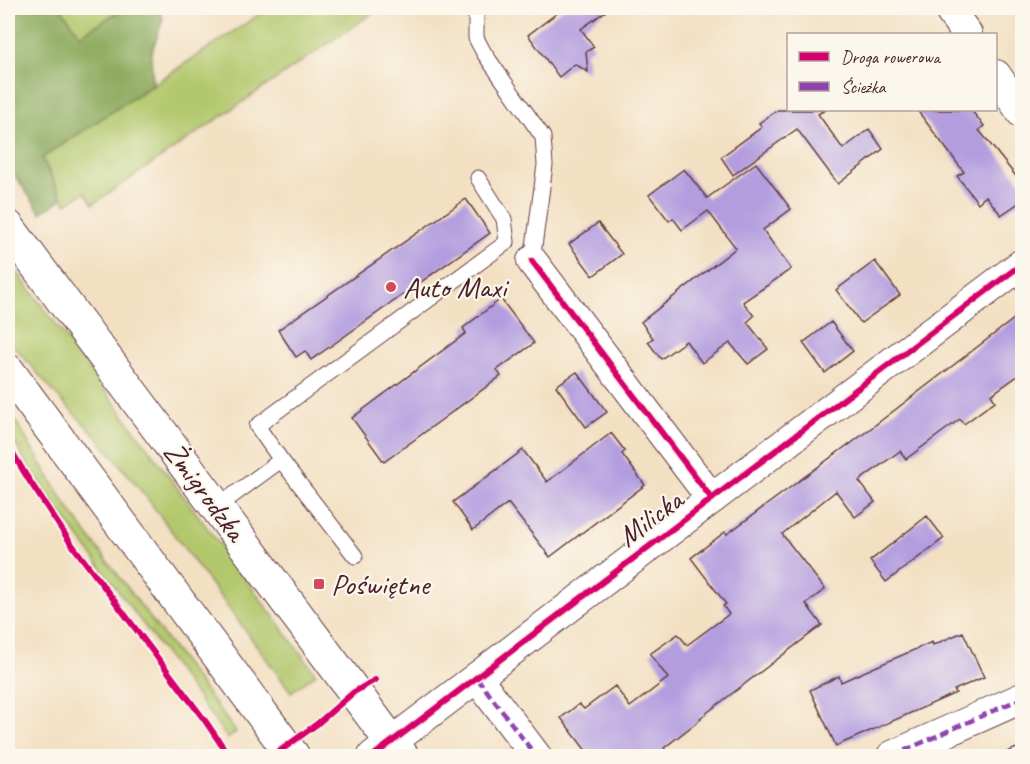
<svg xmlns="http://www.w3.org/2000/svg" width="1030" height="764" viewBox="0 0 1030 764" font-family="Caveat,sans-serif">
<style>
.green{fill:#b3c86d;stroke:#7e744c;stroke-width:1.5}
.forest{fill:#8eac60;stroke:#6c6646;stroke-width:1.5}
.building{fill:#b39ddf}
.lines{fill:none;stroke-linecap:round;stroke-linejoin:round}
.service-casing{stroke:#633c42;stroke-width:17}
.minor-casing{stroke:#633c42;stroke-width:32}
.secondary-casing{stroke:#633c42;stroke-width:35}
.service{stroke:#fff;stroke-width:15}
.minor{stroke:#fff;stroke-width:30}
.secondary{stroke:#fff;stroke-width:33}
.rail-casing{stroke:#4a1f2b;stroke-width:7}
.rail{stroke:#fbf7ec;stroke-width:4.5;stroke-dasharray:14;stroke-linecap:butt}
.quiet{stroke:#8e44ad;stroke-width:4.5;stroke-dasharray:9 4.5;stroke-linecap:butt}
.cycleway-casing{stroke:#fbf7ec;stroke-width:10}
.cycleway{stroke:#d6006c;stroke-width:6}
.poi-dot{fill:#d1495b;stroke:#fbf7ec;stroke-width:2}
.labels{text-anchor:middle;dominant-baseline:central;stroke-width:4.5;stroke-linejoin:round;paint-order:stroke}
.poi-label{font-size:30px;fill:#4a1f2b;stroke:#fbf7ec;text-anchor:start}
.street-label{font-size:30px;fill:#4a1f2b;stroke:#fbf7ec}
</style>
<rect width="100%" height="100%" fill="#fbf7ec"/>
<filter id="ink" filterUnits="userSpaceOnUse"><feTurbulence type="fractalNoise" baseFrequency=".0167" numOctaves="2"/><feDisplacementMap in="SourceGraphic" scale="12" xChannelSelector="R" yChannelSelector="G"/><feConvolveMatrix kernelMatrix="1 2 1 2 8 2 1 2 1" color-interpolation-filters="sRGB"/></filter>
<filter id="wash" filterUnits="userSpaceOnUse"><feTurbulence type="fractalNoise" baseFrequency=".008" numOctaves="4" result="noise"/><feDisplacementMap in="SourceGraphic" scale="24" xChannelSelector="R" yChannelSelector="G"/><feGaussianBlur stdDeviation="1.35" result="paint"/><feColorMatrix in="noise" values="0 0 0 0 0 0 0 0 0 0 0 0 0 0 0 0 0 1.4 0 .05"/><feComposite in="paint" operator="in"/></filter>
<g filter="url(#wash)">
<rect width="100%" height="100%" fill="#f3e0c3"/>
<path class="green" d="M61 8H125L80 35Z
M269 8H380L93 204 85 192 66 204 42 158Z
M8 260 316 674 291 692 144 494 96 436 59 398 8 339Z
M8 409 63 500 81 526 236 732 228 739 60 512 24 459 8 431Z"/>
<path class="forest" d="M8 8H61L80 35 125 8H159L163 19 151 54 153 84 42 158 62 199 41 213 8 166Z"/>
<g id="blocks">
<path class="building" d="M564 8H610L581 29 594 47 586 52 588 72 575 64 559 77 528 35Z
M778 110H825L818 114 843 149 869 129 883 149 838 184 797 129 733 175 721 157 762 127 759 123Z
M917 110H971L984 126 979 130 1023 185V200L1001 215 986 196 978 203 957 176 964 172Z
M756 163 791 209 763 230 791 269 743 302 754 316 747 322 768 349 748 364 730 343 702 363 686 341 661 359 648 342 653 338 641 322 736 248 708 211 682 230 673 218 669 221 649 195 684 169 707 198Z
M466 199 490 233 311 360 305 351 296 357 278 330Z
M598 223 622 254 593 276 569 244Z
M875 261 900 295 861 323 836 290Z
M501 299 534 343 497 370 501 376 384 462 352 418 466 333 463 328Z
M1023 312V372L991 395 995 401 964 424 960 419 906 459 900 451 859 481 875 502 855 517 836 491 782 534 825 589 806 604 822 625 700 718 701 719 664 748 670 756H590L561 718 579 704 584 709 615 686 630 707 668 678 650 654 678 634 687 645 729 614 723 606 726 604 691 558 725 532 727 534 849 444V445Z
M831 322 853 351 825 373 803 343Z
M577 372 607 412 586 427 556 386Z
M611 433 625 451 622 454 645 485 550 557 508 503 473 530 453 502 523 450 547 482Z
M927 516 944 538 886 582 870 561Z
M963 632 984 677 954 690 956 693 836 746 810 690 839 676 841 682 932 642 933 645Z"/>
</g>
</g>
<g filter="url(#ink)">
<use href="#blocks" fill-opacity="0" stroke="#633c42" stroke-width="1.5"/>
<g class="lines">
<g class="service-casing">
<path id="service" d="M481 8 476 13V38L484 53 543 137 545 165 532 261
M217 507 281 460
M355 556 281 460 257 426 507 242 504 219 478 178"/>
</g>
<g class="minor-casing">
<path id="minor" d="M950 8 951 12 967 34
M996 75 1022 113
M532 261 712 499
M477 678 536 756
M373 756 738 479 1022 264
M892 756 1022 698"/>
</g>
<g class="secondary-casing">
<path id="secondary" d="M8 227 402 756
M8 371 293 756"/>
</g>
<use href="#service" class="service"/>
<use href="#minor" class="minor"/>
<use href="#secondary" class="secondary"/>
<g class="rail-casing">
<path id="rail" d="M1005 756 1022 749"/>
</g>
<use href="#rail" class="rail"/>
<path class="quiet" d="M467 8 476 13
M477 678 536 756
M892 756 1022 698"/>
<g class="cycleway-casing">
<path id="cycleway" d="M532 261 712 499
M8 445 27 477 70 542 206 722 229 756
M273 756 317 724 354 692 375 680
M373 756 738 479 1022 264"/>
</g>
<use href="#cycleway" class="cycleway"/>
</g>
</g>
<g class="poi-dot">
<circle cx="391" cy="287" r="6"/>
<rect x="313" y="578" width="12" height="12" rx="3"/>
</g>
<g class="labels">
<g class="poi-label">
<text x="403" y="287">Auto Maxi</text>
<text x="331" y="584">Poświętne</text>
</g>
<g class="street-label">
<text transform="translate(205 491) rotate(53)">Żmigrodzka</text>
<text transform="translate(650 518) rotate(-37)">Milicka</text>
</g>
</g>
<rect width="1030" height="764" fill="none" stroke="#fbf7ec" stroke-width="30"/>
<rect x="787" y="33" width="210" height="78" fill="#fbf7ec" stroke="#b4a19f" stroke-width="1.5"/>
<rect x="799" y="52" width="30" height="9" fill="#d6006c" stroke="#b4a19f" stroke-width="1.5"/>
<text x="841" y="63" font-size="18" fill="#4a1f2b">Droga rowerowa</text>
<rect x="799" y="82" width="30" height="9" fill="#8e44ad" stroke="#b4a19f" stroke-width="1.5"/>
<text x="841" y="93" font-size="18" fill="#4a1f2b">Ścieżka</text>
</svg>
